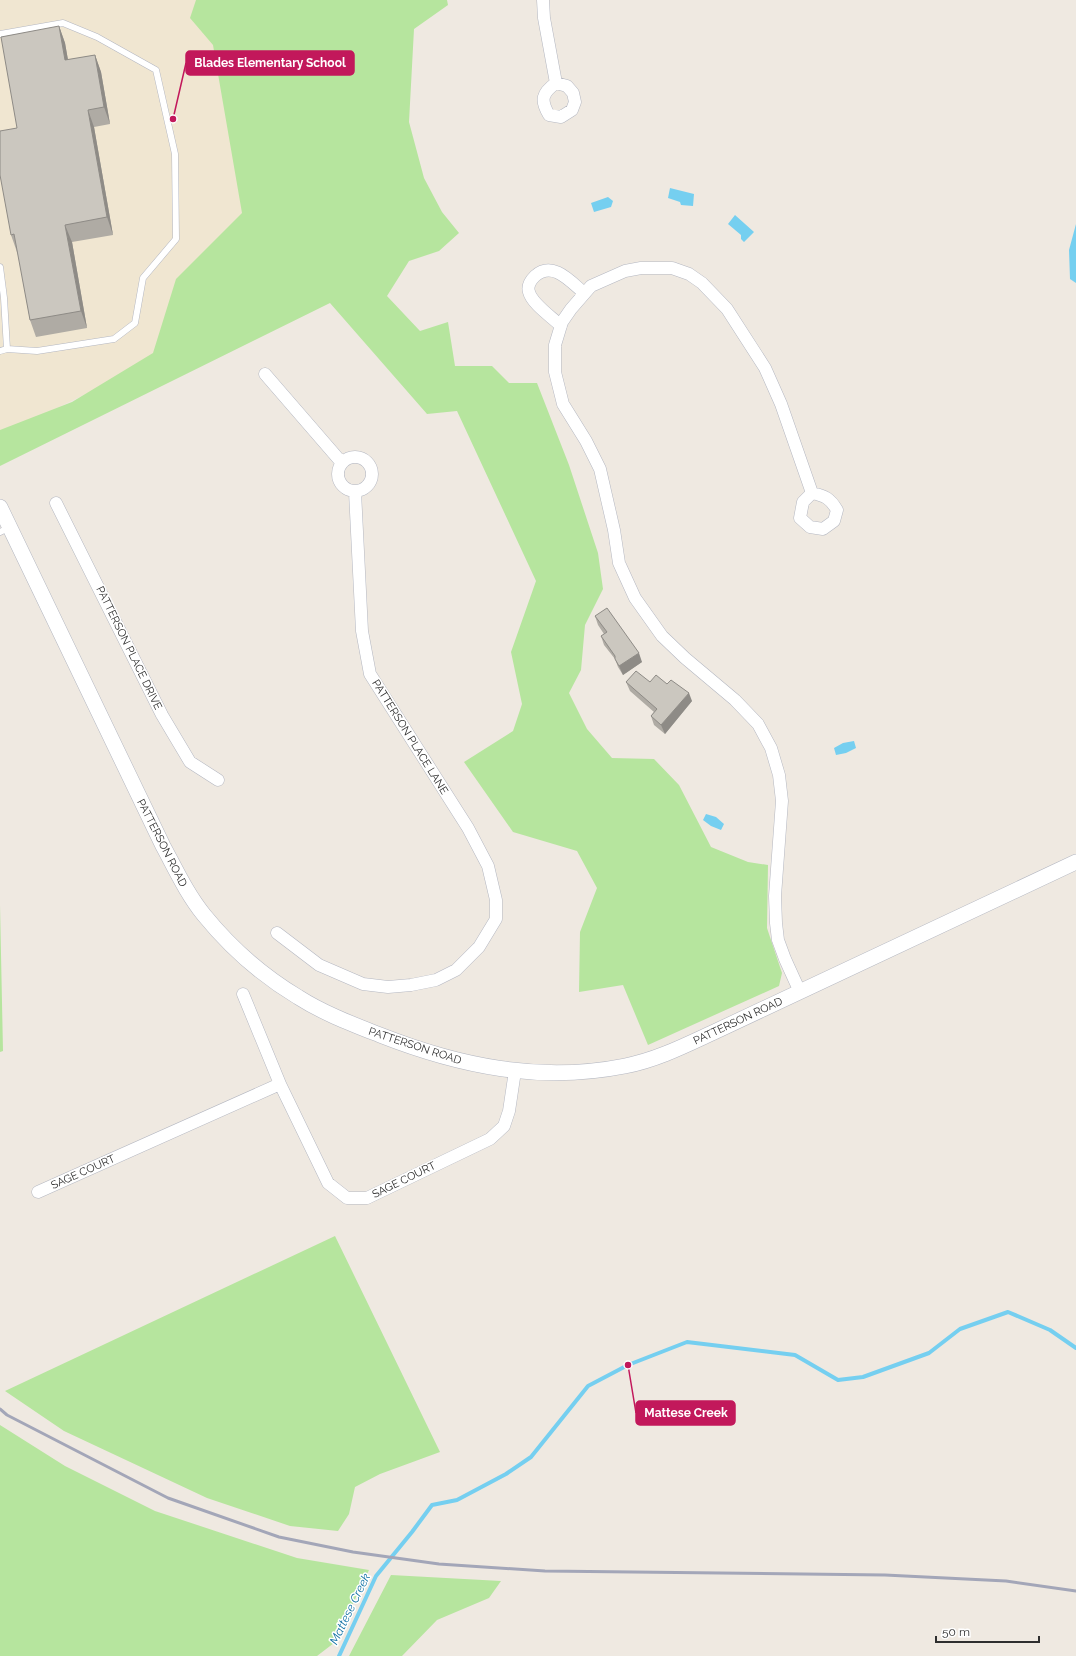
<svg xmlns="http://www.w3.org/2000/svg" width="1076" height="1656" viewBox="0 0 1076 1656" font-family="Raleway,sans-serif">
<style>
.education{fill:#f0e6d1}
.green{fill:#b6e59e}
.water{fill:#75cff0}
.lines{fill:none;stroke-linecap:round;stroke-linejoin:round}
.stream{stroke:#75cff0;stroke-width:4}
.service-casing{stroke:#b4b7c1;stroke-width:7}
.minor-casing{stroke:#b4b7c1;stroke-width:13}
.tertiary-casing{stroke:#b4b7c1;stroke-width:16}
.service{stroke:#fff;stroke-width:6}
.minor{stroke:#fff;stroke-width:12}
.tertiary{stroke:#fff;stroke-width:15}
.rail{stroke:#a3a6b8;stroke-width:3}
.wall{fill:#afaba4}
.shaded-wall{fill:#8e8b86}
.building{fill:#cbc7bf;stroke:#8e8b86}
.labels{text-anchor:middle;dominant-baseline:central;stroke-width:3;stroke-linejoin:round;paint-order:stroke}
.street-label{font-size:11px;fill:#2e2e2e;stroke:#fff}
.water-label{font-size:12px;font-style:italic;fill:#0d6fa3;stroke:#fff}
.leader{fill:none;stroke:#c2185b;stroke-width:1.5}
.callout-dot{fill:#c2185b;stroke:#fff;stroke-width:1.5}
.callout{fill:#c2185b;stroke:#c2185b;stroke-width:1.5}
.callout-label{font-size:12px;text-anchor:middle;font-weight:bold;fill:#fff}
</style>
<rect width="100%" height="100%" fill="#efe9e1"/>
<path class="education" d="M0 0H291L402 239 0 436Z"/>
<path class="green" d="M196 0H447L448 5 414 29 409 122 424 178 442 212 459 233 439 251 409 261 387 296 420 331 448 322 455 366H492L509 383H537L569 465 598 553 603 589 585 625 581 670 569 693 587 729 612 758 654 759 679 785 711 847 748 862 768 865 767 928 782 973 779 986 648 1045 623 985 579 992 580 932 597 888 577 851 513 832 464 762 513 731 522 704 511 652 536 581 457 411 427 414 330 303 0 466V430L72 402 153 353 176 279 242 213 213 45 190 18Z
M0 905 3 1051 0 1052Z
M335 1236 440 1452 380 1474 355 1487 349 1514 338 1531 290 1526 207 1498 64 1431 5 1391Z
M0 1425 65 1466 155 1511 297 1558 369 1570 334 1643 317 1656H0Z
M391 1575 501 1581 489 1598 437 1620 402 1656H349Z"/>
<path class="water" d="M670 188 694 194 693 206 681 205 680 202 668 198Z
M608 197 613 201 611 207 594 212 591 203Z
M735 215 754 232 744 242 741 239V235L728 224Z
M1076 224V283L1070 279 1069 250Z
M854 741 856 748 846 753 836 755 834 748 843 743Z
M706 814 716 817 724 824 721 830 711 826 703 820Z"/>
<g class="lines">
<path class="stream" d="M339 1656 376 1576 412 1532 432 1505 457 1500 506 1474 531 1457 588 1386 628 1365 687 1342 795 1355 838 1380 863 1377 929 1353 960 1329 1008 1312 1050 1330 1076 1348"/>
<g class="service-casing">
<path id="service" d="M0 34 63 23 97 37 156 70 175 154 176 239 143 278 135 323 114 339 37 351 7 349
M0 267 4 298 7 349 0 351
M0 532 10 527"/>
</g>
<g class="minor-casing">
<path id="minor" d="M543 0 544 18 556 83
M556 83 567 86 573 93 575 102 572 110 561 117 549 115C540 100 542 93 556 83Z
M561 326C552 317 532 304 529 292 527 286 531 280 535 276 553 260 571 282 584 293
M265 374 342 463
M338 474a17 17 0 1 1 34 0a17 17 0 1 1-34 0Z
M56 503 162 715 190 762 218 780
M277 933 319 965 363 984 388 987 411 985 436 980 456 970 479 947 496 919V900L488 866 468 828 370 674 362 631 355 492
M800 992 785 959 778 940 776 923 775 896 782 801 779 775 771 748 758 724 735 700 685 658 662 636 635 598 619 563 614 530 600 469 586 441 563 404 555 372V345L562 322 571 309 591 286 625 271 641 268H672L689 274 702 283 727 309 765 368 781 404 812 493 803 502 800 518 810 527 823 529 834 521 837 510C830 498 825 496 812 493
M243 994 280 1084 328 1183 347 1198H367L490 1139 504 1126 509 1111 515 1071
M38 1192 280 1084"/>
</g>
<g class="tertiary-casing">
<path id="tertiary" d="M0 507 163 846C176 870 187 894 204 915 230 947 263 976 298 997 323 1013 352 1024 380 1035 459 1066 540 1083 625 1066 656 1060 684 1046 712 1033L1076 862"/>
</g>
<use href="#service" class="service"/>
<use href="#minor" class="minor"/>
<use href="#tertiary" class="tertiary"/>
<path class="rail" d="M0 1409 7 1415 168 1498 279 1537 353 1552 439 1564 545 1571 885 1575 1006 1581 1076 1591"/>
</g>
<path class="wall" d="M59 26 65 43 68 60 95 55 101 72 110 124 94 127 113 235 72 242 87 328 36 337 30 320 18 252H17L11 235Z
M595 616 642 662 623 675 618 667 615 659 604 645 601 636 604 634 598 625Z
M626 682H650L667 684 692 701 665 734 654 725 651 716 654 712 630 691Z"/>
<path class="shaded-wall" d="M59 26 65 43 71 77 65 60Z
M95 55 101 72 110 124 104 107Z
M88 110 94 127 113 235 107 217Z
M65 225 72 242 87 328 81 311Z
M639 653 642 662 623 675 619 666Z
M689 693 692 701 665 734 661 725Z"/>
<path class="building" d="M59 26 65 60 95 55 104 107 88 110 107 217 65 225 81 311 30 320 14 234 11 235 0 175V131L17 128 1 37Z
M607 608 639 653 619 666 615 659V656L601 636 607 632 595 616Z
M636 671 650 682 656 675 667 684 671 680 689 693 661 725 651 716 657 709 626 682Z"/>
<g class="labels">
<g class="street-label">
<text transform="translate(129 648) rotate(64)">PATTERSON PLACE DRIVE</text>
<text transform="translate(410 737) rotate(58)">PATTERSON PLACE LANE</text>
<text transform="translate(162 843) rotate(63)">PATTERSON ROAD</text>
<text transform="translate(738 1021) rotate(-25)">PATTERSON ROAD</text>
<text transform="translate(415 1046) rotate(18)">PATTERSON ROAD</text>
<text transform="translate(83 1172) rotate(-24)">SAGE COURT</text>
<text transform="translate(404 1180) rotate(-26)">SAGE COURT</text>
</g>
<g class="water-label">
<text transform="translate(350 1609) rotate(-64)">Mattese Creek</text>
</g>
</g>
<path class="leader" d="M173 119L186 63M628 1365L636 1413"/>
<g class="callout-dot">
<circle cx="173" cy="119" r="4"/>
<circle cx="628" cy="1365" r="4"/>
</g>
<g class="callout">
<rect x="186" y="51" width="168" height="24" rx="4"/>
<rect x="636" y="1401" width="99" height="24" rx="4"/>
</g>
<g class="callout-label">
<text x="270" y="67">Blades Elementary School</text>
<text x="686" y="1417">Mattese Creek</text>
</g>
<path d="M936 1636v6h103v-6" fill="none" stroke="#2e2e2e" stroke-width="2"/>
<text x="942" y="1636" font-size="12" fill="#2e2e2e" stroke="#ffffff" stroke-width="3" paint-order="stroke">50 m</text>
</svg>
